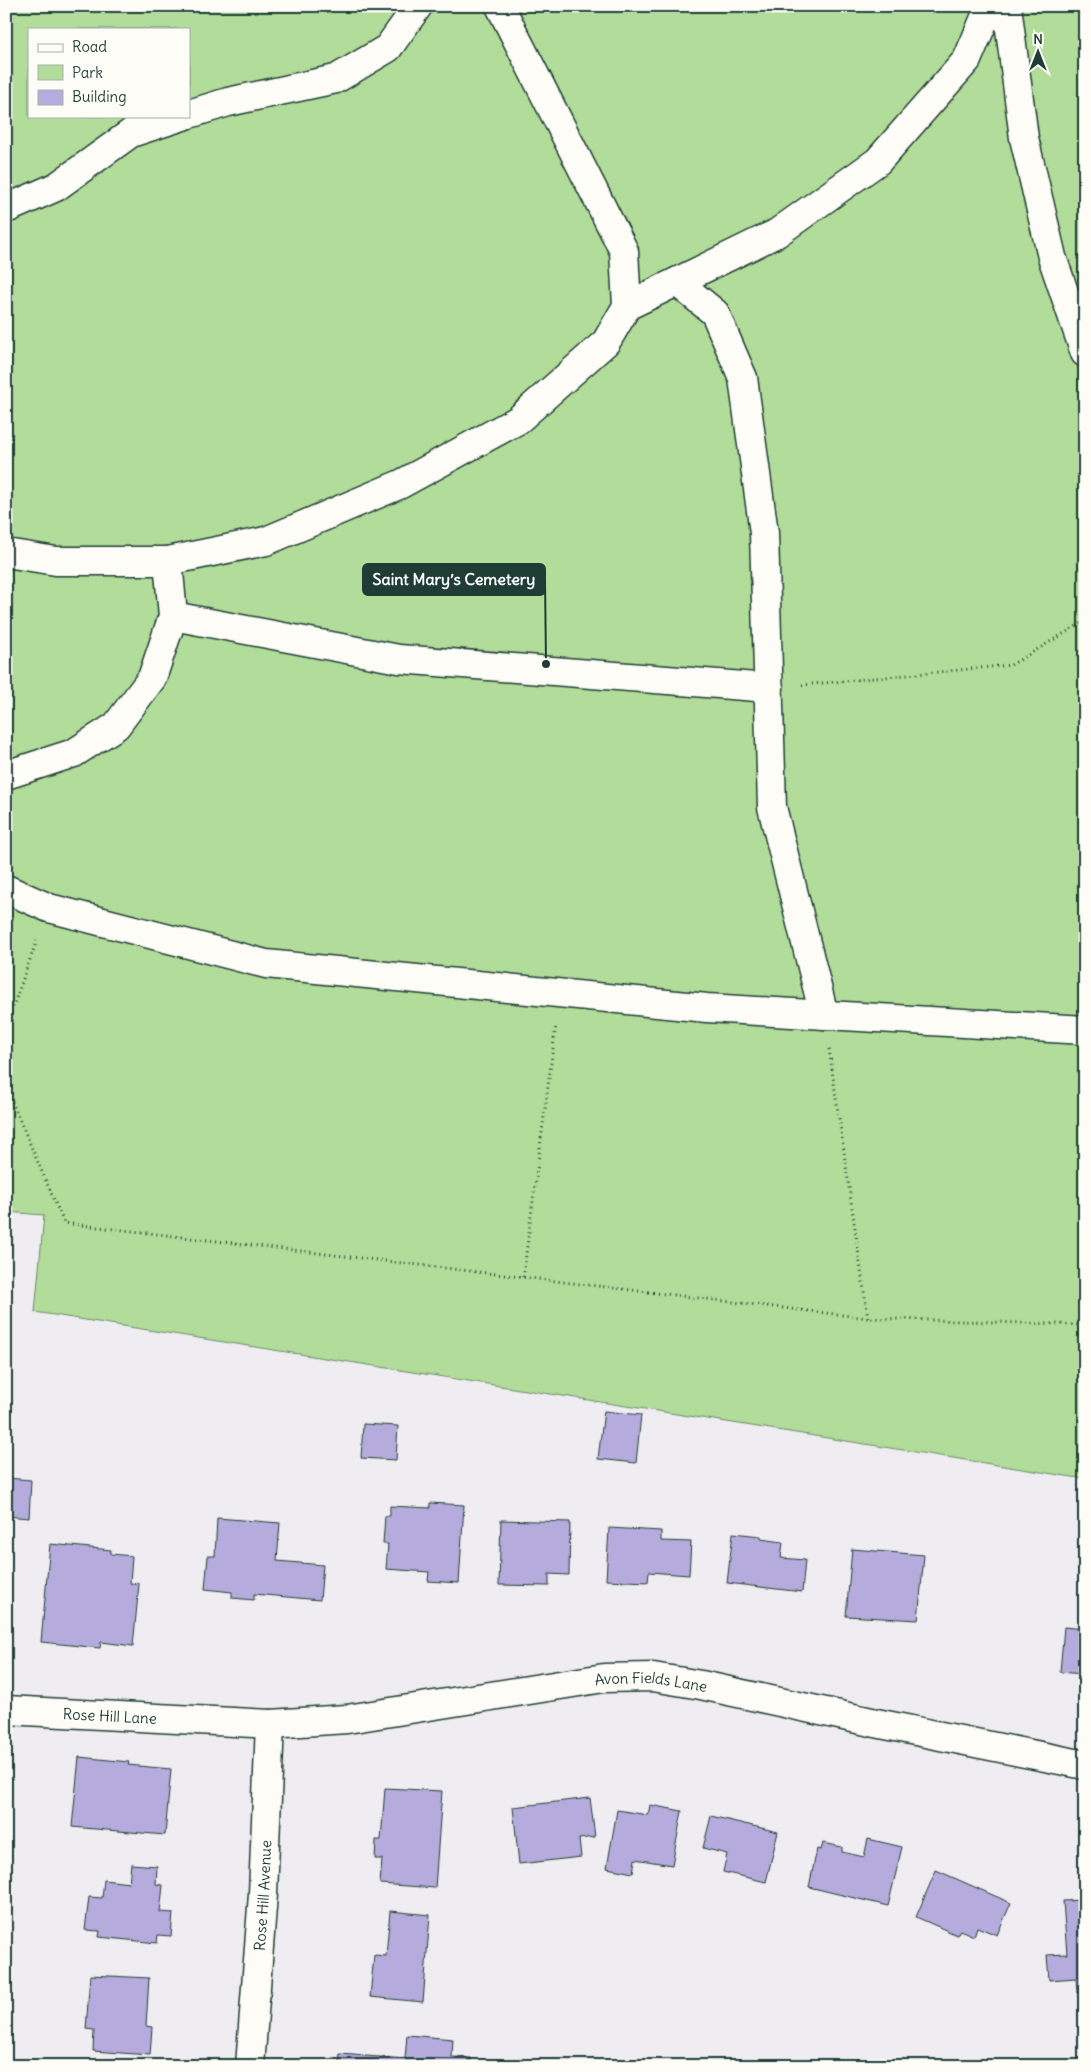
<svg xmlns="http://www.w3.org/2000/svg" width="1091" height="2072" viewBox="0 0 1091 2072" font-family="Delius,sans-serif">
<style>
.green{fill:#b2dc99;stroke:#688c66;fill-rule:evenodd}
.building{fill:#b5acdd;stroke:#1f3d34}
.lines{fill:none;stroke-linecap:round;stroke-linejoin:round}
.minor-casing{stroke:#1f3d34;stroke-width:31}
.path{stroke:#1f3d34;stroke-width:3;stroke-dasharray:1 4;stroke-linecap:butt}
.minor{stroke:#fdfcf7;stroke-width:28}
.labels{text-anchor:middle;dominant-baseline:central;stroke-width:4.5;stroke-linejoin:round;paint-order:stroke}
.street-label{font-size:15px;fill:#1f3d34;stroke:#fdfcf7}
.leader{fill:none;stroke:#1f3d34;stroke-width:2}
.callout-dot{fill:#1f3d34;stroke:#fdfcf7;stroke-width:2}
.callout{fill:#1f3d34;stroke:#1f3d34;stroke-width:2}
.callout-label{font-size:16px;text-anchor:middle;font-weight:bold;fill:#fff}
</style>
<rect width="100%" height="100%" fill="#efecf2"/>
<filter id="ink" filterUnits="userSpaceOnUse"><feTurbulence type="fractalNoise" baseFrequency=".02" numOctaves="2"/><feDisplacementMap in="SourceGraphic" scale="10" xChannelSelector="R" yChannelSelector="G"/><feConvolveMatrix kernelMatrix="1 2 1 2 8 2 1 2 1" color-interpolation-filters="sRGB"/></filter>
<g filter="url(#ink)">
<path class="green" d="M6 6H1085V1479L35 1312 44 1215 6 1212ZM29 29H189V116H29Z"/>
<path class="building" d="M604 1411 641 1415 636 1463 598 1459Z
M363 1424 398 1426 396 1460 361 1458Z
M6 1478 31 1480 29 1518 6 1516Z
M430 1503 464 1505 459 1583 428 1581 429 1572 386 1569 388 1544H383L385 1516H390V1506L430 1508Z
M217 1518 280 1523 277 1561 323 1565 320 1600 254 1594V1600L232 1598V1592L205 1589 208 1556H215Z
M501 1520 570 1522 569 1575 549 1574V1586L499 1585Z
M609 1528 661 1531V1541L691 1542 689 1575 649 1572 648 1582 606 1580Z
M733 1533 761 1536V1539L783 1542 781 1558 805 1560 802 1592 727 1583Z
M50 1544 111 1550V1554L132 1556 130 1583 139 1584 133 1646 101 1642 100 1648 41 1642Z
M852 1549 924 1555 918 1620 846 1616Z
M1064 1627 1085 1629V1685H1081L1082 1674 1060 1672Z
M79 1757 129 1762 128 1765 171 1769 165 1835 72 1827Z
M385 1788 442 1791 435 1888 380 1884 382 1859H375L376 1840H381Z
M590 1798 595 1837 579 1839 581 1857 519 1864 513 1807Z
M650 1805 682 1811 672 1865 635 1859 633 1873 607 1868 617 1810 648 1815Z
M711 1816 778 1832 766 1882 723 1872 727 1854 703 1848Z
M868 1839 902 1847 888 1906 809 1887 817 1849 821 1850 823 1843 842 1847V1852L864 1857Z
M131 1864 157 1866 156 1884 163 1885 160 1912 173 1913 171 1936 158 1935 157 1943 99 1937 100 1931 85 1930 89 1897 102 1898 104 1880 129 1883Z
M936 1870 1011 1903 997 1935 977 1927 974 1936 960 1930 957 1935 916 1917Z
M1082 1877H1085V1993H1077L1076 1978 1049 1980 1047 1955 1067 1954 1063 1901 1084 1900Z
M390 1911 430 1915 423 2002 370 1997 374 1955 386 1956Z
M90 1975 149 1978 146 2026 152 2027 150 2055 93 2051 94 2030 86 2029Z
M407 2035 453 2039 452 2057 471 2058V2066H339L340 2054 405 2059Z"/>
<g class="lines">
<g class="minor-casing">
<g id="minor">
<path d="M1007 6 1024 138 1052 257 1085 353"/>
<path d="M189 114 228 102 336 79 388 48 418 6"/>
<path d="M6 209 56 187 131 133 183 116"/>
<path d="M677 282 715 313 743 378 764 533 772 807 824 1015"/>
<path d="M627 306 777 233 878 161 967 60 990 6"/>
<path d="M6 553 56 561H168L266 541 401 484 518 420 606 342 627 306 624 251 500 6"/>
<path d="M173 616 399 659 769 688"/>
<path d="M6 775 74 753 116 726 152 678 173 616 168 561"/>
<path d="M6 889 49 908 266 964 707 1008 1085 1030"/>
<path id="s1" d="M6 1710 270 1724 347 1719 604 1678 653 1677 701 1685 876 1723 1085 1765"/>
<path id="s2" d="M250 2066 263 1894 270 1724"/>
</g>
</g>
<path class="path" d="M802 685 1011 665 1085 621
M6 1026 37 940
M829 1049 868 1318
M6 1088 64 1223 868 1318 1085 1325
M523 1277 556 1025"/>
<use href="#minor" class="minor"/>
</g>
</g>
<g class="labels">
<g class="street-label">
<text stroke="none"><textPath href="#s1" startOffset="649">Avon Fields Lane</textPath></text>
<text stroke="none"><textPath href="#s1" startOffset="104">Rose Hill Lane</textPath></text>
<text stroke="none"><textPath href="#s2" startOffset="171">Rose Hill Avenue</textPath></text>
</g>
</g>
<path class="leader" d="M546 664L545 579"/>
<circle class="callout-dot" cx="546" cy="664" r="5"/>
<rect class="callout" x="363" y="564" width="182" height="31" rx="5"/>
<g class="callout-label">
<text x="454" y="585">Saint Mary’s Cemetery</text>
</g>
<rect width="1091" height="2072" fill="none" stroke="#fdfcf7" stroke-width="25"/>
<rect x="12" y="12" width="1066" height="2047" fill="none" stroke="#1f3d34" stroke-width="2" filter="url(#ink)"/>
<rect x="28" y="28" width="162" height="90" fill="#fdfcf7" stroke="#a4b0a9"/>
<rect x="38" y="44" width="25" height="8" fill="#fdfcf7" stroke="#a4b0a9"/>
<text x="72" y="52" font-size="15" fill="#1f3d34">Road</text>
<rect x="38" y="65" width="25" height="15" fill="#b2dc99" stroke="#a4b0a9"/>
<text x="72" y="78" font-size="15" fill="#1f3d34">Park</text>
<rect x="38" y="90" width="25" height="15" fill="#b5acdd" stroke="#a4b0a9"/>
<text x="72" y="102" font-size="15" fill="#1f3d34">Building</text>
<g transform="translate(1038 52)" stroke="#fdfcf7" stroke-width="4" paint-order="stroke">
<path d="M0-4L9 19L0 12L-9 19Z" fill="#1f3d34"/>
<text y="-8" font-size="14" font-weight="bold" text-anchor="middle" fill="#1f3d34">N</text>
</g>
</svg>
